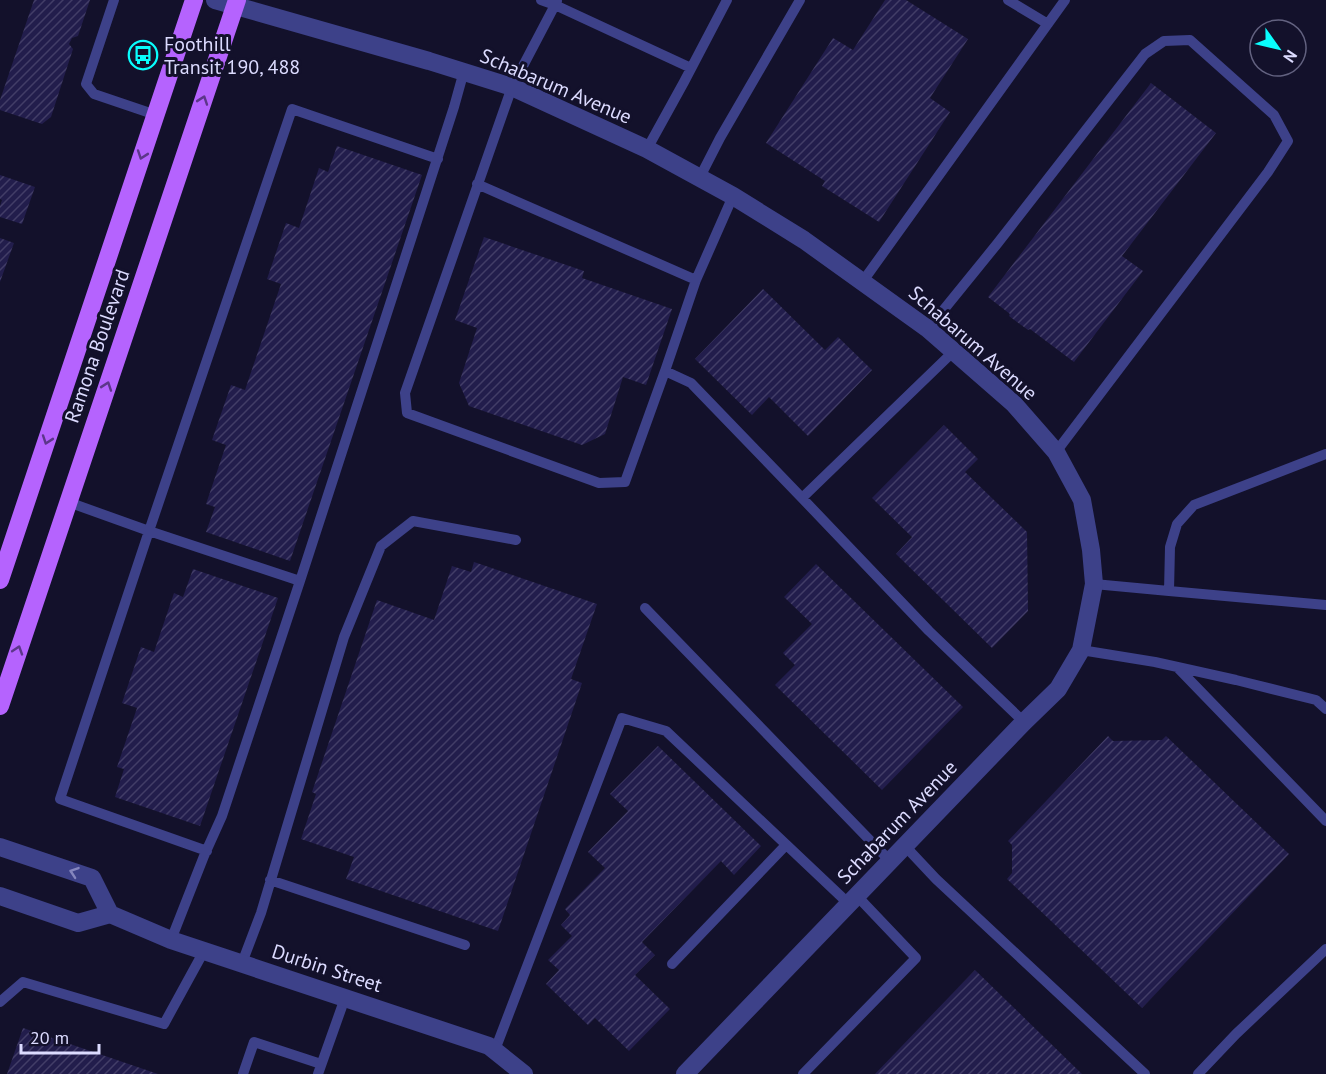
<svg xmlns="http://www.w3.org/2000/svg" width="1326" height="1074" viewBox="0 0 1326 1074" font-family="'PT Sans',sans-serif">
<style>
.building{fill:url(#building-hatch)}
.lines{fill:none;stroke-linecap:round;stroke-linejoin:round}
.lane{stroke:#3d4189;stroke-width:10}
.street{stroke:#3d4189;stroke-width:18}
.primary{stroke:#b563fe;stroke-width:18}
.oneway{stroke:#5c368a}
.oneway2{stroke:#8586be}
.labels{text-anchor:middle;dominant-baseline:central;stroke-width:6;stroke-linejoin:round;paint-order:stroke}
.poi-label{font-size:20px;fill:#dcdbff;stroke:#13112b;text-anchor:start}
.street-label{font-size:20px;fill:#dcdbff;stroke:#13112b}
</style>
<defs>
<pattern id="building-hatch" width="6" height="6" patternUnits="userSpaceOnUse" patternTransform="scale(1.5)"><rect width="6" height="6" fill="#221d4c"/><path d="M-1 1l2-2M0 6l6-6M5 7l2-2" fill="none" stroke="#423d67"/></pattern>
</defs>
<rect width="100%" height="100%" fill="#13112b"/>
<path class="building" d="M34 0H90L78 36 72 38 69 44 73 49 51 117 42 124 0 110V100Z
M885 0H906L968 39 930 98 950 112 879 222 822 186 825 181 766 143 833 38 853 50Z
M1151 83 1216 133 1122 256 1143 271 1074 362 1030 329 1028 330 1009 316 1010 314 988 297Z
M337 146 422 175 290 561 206 532 215 507 206 504 226 445 212 440 231 385 245 390 281 284 267 279 286 223 299 228 319 168 328 172Z
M0 175 35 187 22 224 0 217V206L2 200 0 199Z
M484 237 584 271 582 278 672 309 646 385 623 377 605 434 582 445 469 406 459 383 477 328 455 320Z
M0 238 14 243 0 282Z
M763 289 825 350 838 337 872 370 808 436 769 397 752 415 695 359Z
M944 425 978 459 965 472 1027 532 1028 611 992 648 896 554 912 537 872 498Z
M474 562 597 604 571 679 582 683 498 931 346 879 354 857 301 839 316 794 312 792 377 600 434 620 452 566 471 572Z
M816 564 963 707 882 790 775 685 795 665 783 653 812 624 784 597Z
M193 569 278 598 200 826 115 797 124 769 117 767 137 708 122 703 141 647 154 652 174 593 183 597Z
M1108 736 1113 741 1162 740 1166 736 1289 854 1142 1008 1007 879 1012 873V845L1008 841Z
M658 746 761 846 734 875 721 861 642 942 655 955 635 975 670 1009 629 1051 595 1018 588 1025 546 984 559 970 548 960 572 936 561 925 570 915 565 909 605 868 588 852 628 811 610 794Z
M975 970 1082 1074H875Z
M23 1028 158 1074H7Z"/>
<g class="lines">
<path class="lane" d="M114 0 86 84 94 94 156 115
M541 0 555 5 512 87 405 393 407 413 599 483 625 482 665 371 691 383 802 498
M1008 0 1048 24
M557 1 555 5 691 68
M647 149 684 82 727 0
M700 177 720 138 800 0
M477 184 696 280 665 371
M696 280 733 196
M863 281 1065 0
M928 329 997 244 1145 54 1164 41 1190 40 1274 115 1288 141 1268 172 1056 452
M954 351 802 498 929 631 1024 722
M68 502 149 531 292 109 438 159
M1094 584 1169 591 1170 547 1177 524 1194 505 1326 454
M1169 591 1326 605
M645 608 890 861
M1081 650 1155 662 1236 680 1316 700 1326 709
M1177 667 1326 821
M905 846 936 879 1145 1074
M207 851 60 799 149 531 300 581
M270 880 465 945
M171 940 204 856 222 816 300 581 454 107 464 71
M242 963 261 913 344 637 381 546 413 521 516 540
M672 964 786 845
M0 1002 23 982 164 1024 204 951
M495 1050 622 718 666 731 849 904
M243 1074 254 1042 321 1064
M318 1074 345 998
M803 1074 916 958 857 896
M1198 1074 1236 1034 1326 949"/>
<path class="street" d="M215 0 429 61 512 87 647 149 733 196 804 240 928 329 1014 404 1056 452 1082 500 1091 550 1094 584 1081 650 1058 689 1024 722 685 1074
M0 847 92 878 110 914 171 940 489 1046 524 1074
M0 896 78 923 110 914"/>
<path class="primary" d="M0 580 194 0
M0 706 237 0"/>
</g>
<defs><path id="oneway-chevron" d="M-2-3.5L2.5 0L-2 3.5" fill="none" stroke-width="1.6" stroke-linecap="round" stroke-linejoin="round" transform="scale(1.5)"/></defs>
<g class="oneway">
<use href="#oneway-chevron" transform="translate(203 100) rotate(-71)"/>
<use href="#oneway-chevron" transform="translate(142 155) rotate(109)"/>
<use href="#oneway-chevron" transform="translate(107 386) rotate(-71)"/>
<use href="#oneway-chevron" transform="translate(47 440) rotate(109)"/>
<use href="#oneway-chevron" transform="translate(18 650) rotate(-72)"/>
</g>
<use class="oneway2" href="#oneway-chevron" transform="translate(74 872) rotate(-161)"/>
<defs>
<g id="bus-ring" transform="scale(1.5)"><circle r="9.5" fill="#13112b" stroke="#09fdfd" stroke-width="1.5"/><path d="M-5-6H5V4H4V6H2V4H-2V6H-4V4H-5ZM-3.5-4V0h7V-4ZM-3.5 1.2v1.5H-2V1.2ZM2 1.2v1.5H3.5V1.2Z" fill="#09fdfd"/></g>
</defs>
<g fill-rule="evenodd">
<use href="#bus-ring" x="143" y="55"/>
</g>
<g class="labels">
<g class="poi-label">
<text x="164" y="44">Foothill<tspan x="164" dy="23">Transit 190, 488</tspan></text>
</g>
<g class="street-label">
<text transform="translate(556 86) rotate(23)">Schabarum Avenue</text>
<text transform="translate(973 343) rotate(41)">Schabarum Avenue</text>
<text transform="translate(97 346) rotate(-71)">Ramona Boulevard</text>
<text transform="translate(897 822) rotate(-46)">Schabarum Avenue</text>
<text transform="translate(327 968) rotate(18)">Durbin Street</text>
</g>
</g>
<g transform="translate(1278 48) rotate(124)"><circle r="28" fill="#13112b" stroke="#636280" stroke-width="1.5"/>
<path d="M0-4.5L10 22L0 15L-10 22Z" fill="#09fdfd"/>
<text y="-9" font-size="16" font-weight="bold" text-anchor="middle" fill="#dcdbff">N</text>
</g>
<path d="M21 1044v9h78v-9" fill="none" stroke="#dcdbff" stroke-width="3"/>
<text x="30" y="1044" font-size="18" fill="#dcdbff" stroke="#13112b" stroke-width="4.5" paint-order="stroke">20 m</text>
</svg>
